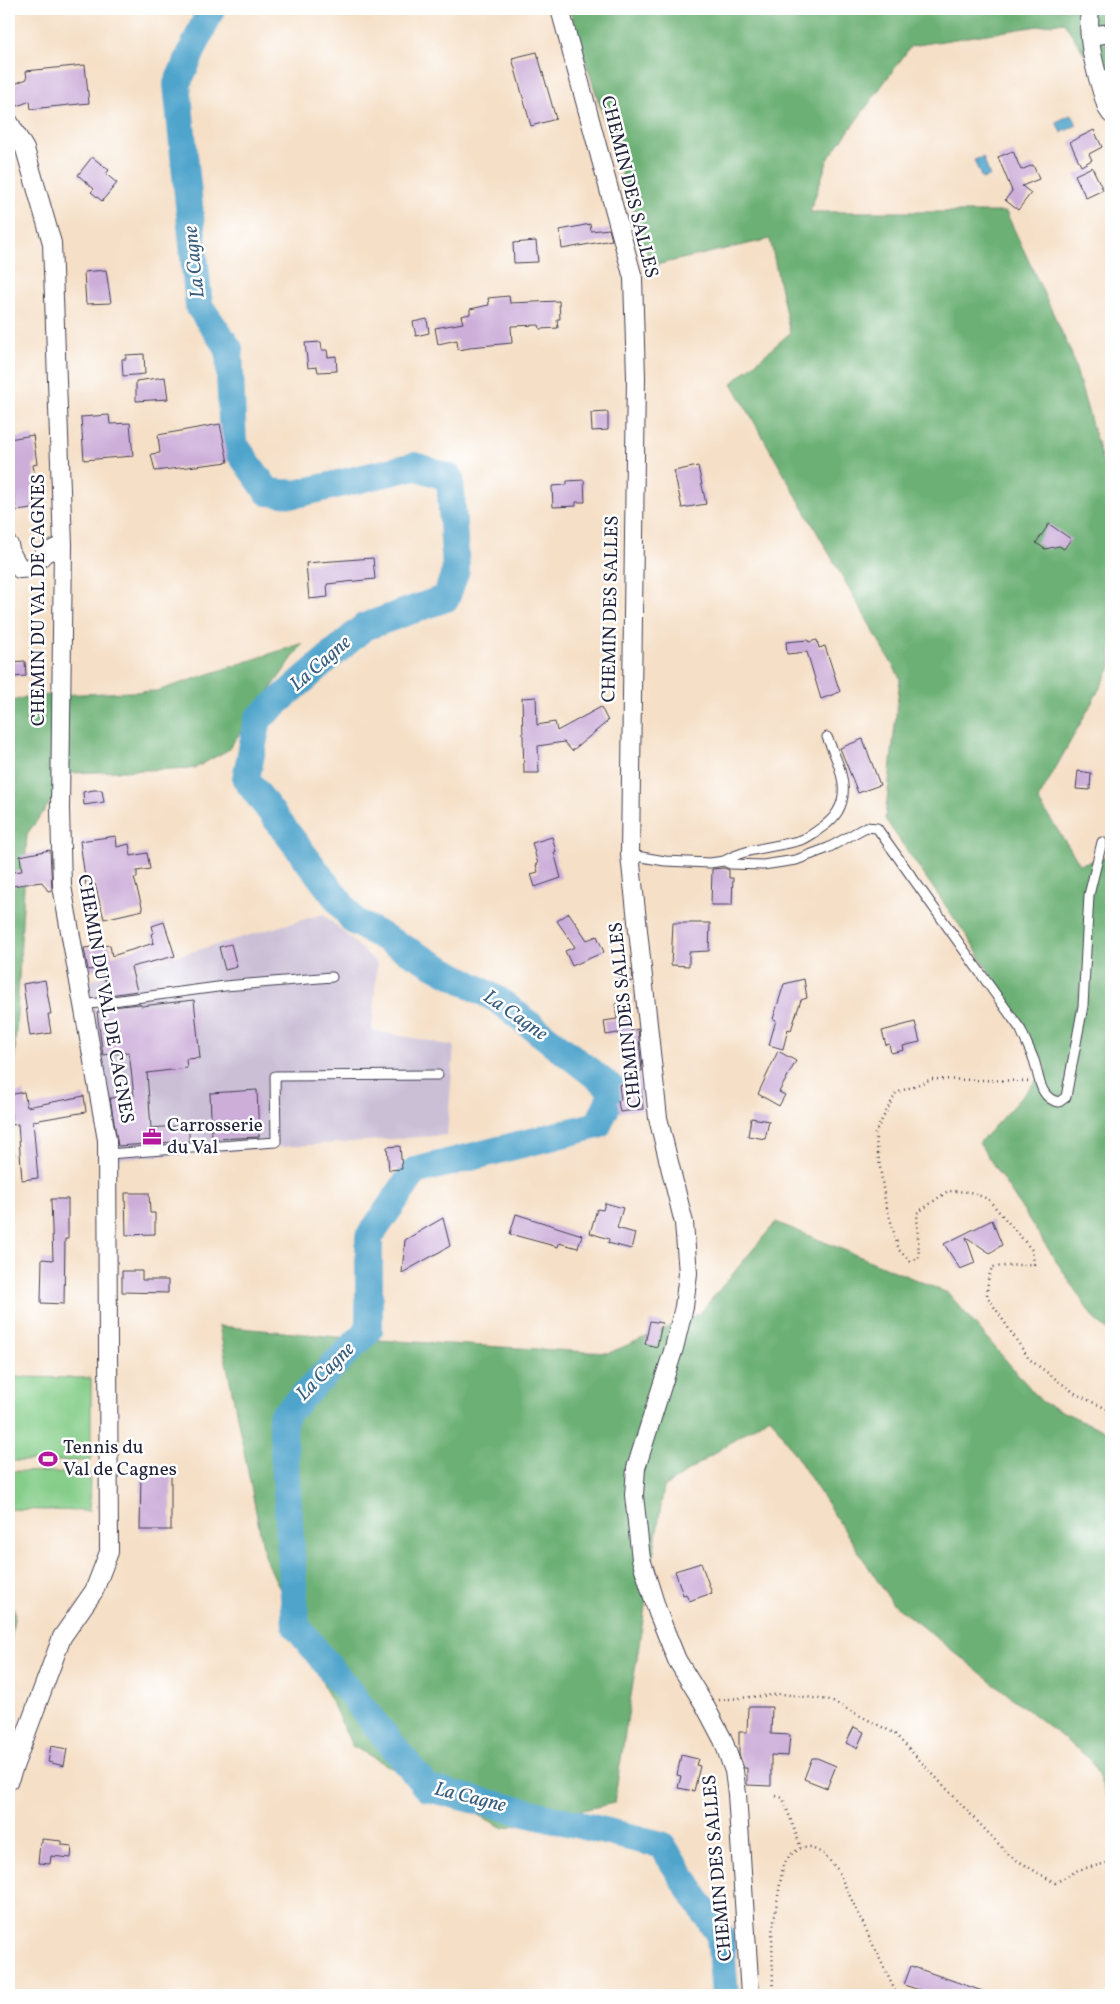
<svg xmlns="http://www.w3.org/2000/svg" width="1120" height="2004" viewBox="0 0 1120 2004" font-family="Vollkorn,serif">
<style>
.industrial{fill:#cbbfd6}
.green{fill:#85cd89;stroke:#547862}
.forest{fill:#6cb075;stroke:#476958}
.water{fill:#50a4cc;stroke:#396384}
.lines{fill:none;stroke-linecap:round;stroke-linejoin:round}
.river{stroke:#50a4cc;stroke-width:28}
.building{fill:#ccaed9}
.service-casing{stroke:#423e50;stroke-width:11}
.minor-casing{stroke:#423e50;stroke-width:20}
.path{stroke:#423e50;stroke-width:2.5;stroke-dasharray:1 4;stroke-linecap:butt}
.service{stroke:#fff;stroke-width:9}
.minor{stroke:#fff;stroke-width:18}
.labels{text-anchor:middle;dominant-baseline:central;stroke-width:5;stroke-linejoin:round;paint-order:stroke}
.street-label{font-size:19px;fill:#22223b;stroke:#fff}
.poi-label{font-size:19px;fill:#22223b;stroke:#fff;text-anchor:start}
.water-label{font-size:20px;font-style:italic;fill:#375c7c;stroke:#fff}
</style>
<rect width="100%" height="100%" fill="#fff"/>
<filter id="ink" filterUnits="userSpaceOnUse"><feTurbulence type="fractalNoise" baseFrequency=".02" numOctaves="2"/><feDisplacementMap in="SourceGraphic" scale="10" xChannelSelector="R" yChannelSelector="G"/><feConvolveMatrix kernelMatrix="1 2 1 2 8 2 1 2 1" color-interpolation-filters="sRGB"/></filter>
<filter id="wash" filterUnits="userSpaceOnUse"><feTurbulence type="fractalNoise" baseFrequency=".0096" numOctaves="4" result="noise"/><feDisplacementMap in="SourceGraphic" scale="20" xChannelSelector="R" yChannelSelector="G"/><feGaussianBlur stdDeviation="1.12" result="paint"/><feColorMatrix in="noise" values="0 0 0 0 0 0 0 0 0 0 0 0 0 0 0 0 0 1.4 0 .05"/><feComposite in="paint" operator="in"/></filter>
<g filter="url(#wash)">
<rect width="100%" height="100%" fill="#f5dfc6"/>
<path class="industrial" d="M323 914 377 963 372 1030 454 1046 447 1135 116 1159 89 981Z"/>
<path class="green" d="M9 1377 91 1378V1461H9Z
M9 1471 90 1473 89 1511 9 1509Z"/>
<path class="forest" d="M569 9H1111V96L1064 22 911 46 828 159 810 212H1006L1071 352 1111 491V668L1038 800 1080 864 1111 856V1333L1094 1319 979 1143 1047 1069 973 945 885 819 900 678 732 383 790 333 770 239 651 266Z
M303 643 228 750 195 768 72 773 27 834 9 1156V702L29 696 157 691Z
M776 1222 948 1293 1042 1402 1111 1434V1805L1091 1760 892 1603 770 1416 664 1487 614 1803 503 1828 352 1746 265 1557 219 1326 360 1339 609 1353 699 1314Z
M9 1597 15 1612 9 1653Z"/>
<path class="water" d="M1072 114 1077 125 1061 133 1056 122Z
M983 157 990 176 982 179 974 160Z"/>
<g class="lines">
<path class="river" d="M211 9 177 84 199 306 229 349 233 443 268 492 296 494 415 466 450 478 456 570 446 598 364 627 258 719 246 779 354 921 498 1000 614 1090 598 1125 415 1171 369 1237V1330L282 1417 296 1626 427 1788 662 1845 720 1936 725 1995"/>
</g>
<g id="blocks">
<path class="building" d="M537 52 556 119 531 126 512 58Z
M85 65 89 103 31 109 30 101 15 107 9 93V86L27 79 26 71Z
M1094 130 1102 147 1089 154 1092 160 1081 166 1070 142Z
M1013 151 1021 170 1033 165 1039 179 1022 186 1031 193 1018 210 1005 200 1012 191 998 157Z
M92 157 109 170 106 174 117 183 102 201 91 192 94 189 78 175Z
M1092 167 1103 190 1086 198 1075 175Z
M590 224 591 231 609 229 612 240 562 249 560 230Z
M536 241 538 262 514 263 513 243Z
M106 270 111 303 86 304 84 272Z
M509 296 510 303 559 301 560 319H557L558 328 540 329 539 325 511 326 512 343 470 347V348L458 350 457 340 438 344 435 328 463 323 461 316 470 314V309L489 305 488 298Z
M427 319 429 333 416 336 413 322Z
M321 342 322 350H327L328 357 336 356 337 371 318 372 317 367 308 368 305 343Z
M144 354 145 374 123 376 122 359H126V355Z
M165 377 168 399 136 401V381Z
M608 412V430L592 431 591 413Z
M109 415 110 424 130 423 133 456 84 460 81 417Z
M220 424 228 462 155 471 151 454 160 453 158 435Z
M33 435 37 464 33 465 40 508 16 511 9 462V439Z
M698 466 706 504 682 508 674 471Z
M584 480 585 502H576V506L553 507 552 486 567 485V481Z
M1049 524 1071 539 1064 549 1059 546 1045 549 1036 543Z
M373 558 375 579 327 584 328 597 309 599 306 563Z
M808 640 809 642 817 640 819 648 825 646 840 692 821 699 807 652 787 654 786 642Z
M25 661 26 676 10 677 9 662Z
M536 697 537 725 555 722 557 731 601 707 608 721 572 751 564 742 538 746 539 773H524L522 698Z
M863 739 880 785 858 793 840 748Z
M1078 771 1091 773 1090 790 1076 789Z
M94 790H102L104 802 84 805 83 792Z
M116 836 117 847 129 844 131 856 147 853 150 869 137 871V878H134L143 910 104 919 95 884 86 885 80 841Z
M552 837 556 852H554L561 878 535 887 531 874 538 872 536 865 538 864 532 843Z
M50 850 52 890 48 891 42 882 11 886 10 872 22 871 20 856Z
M724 868 729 870V878H733L732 905H711L712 869Z
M569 913 587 940 597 936 604 952 572 966 565 951 575 947 557 921Z
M164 922 175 956 131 967 137 991 109 995 102 968 88 970 84 948 110 945 112 956 154 943 151 934 154 933 152 926Z
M673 923H710L709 951 689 952V966L671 965Z
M231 944 237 967 225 970 219 947Z
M632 970 633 981 621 983 620 971Z
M804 979 807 998 801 1000 791 1030 788 1029 783 1049 769 1045 776 1020 773 1019 784 984Z
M45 980 51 1014H48L51 1033 30 1036 23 984Z
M194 1000 200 1058 186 1059 187 1068 147 1073 151 1128 189 1125V1141L118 1146 110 1098 134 1096 129 1052 103 1055 97 1012 113 1010 112 1007 140 1004 141 1006Z
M628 1002 631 1031 638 1029 642 1071H639L643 1109 620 1112 618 1101 621 1100 619 1085 628 1083 626 1059H623L621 1034 619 1035 618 1033 606 1035 604 1021 617 1019 615 1004Z
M915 1022 920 1042 903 1046 904 1050 891 1053 889 1044 886 1045 882 1031Z
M778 1051 796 1061 779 1092 785 1095 779 1106 758 1094Z
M257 1090 259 1137 212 1139 210 1093Z
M24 1092 27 1107 84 1096 86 1112 33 1121 38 1178 22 1180 18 1124 12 1125 9 1095Z
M751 1118 769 1121 765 1139 748 1136Z
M400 1146 402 1169 389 1170 387 1147Z
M125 1193H149L150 1213H155V1234L126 1235Z
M51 1199H68V1239H65L64 1304 41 1303 42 1259 53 1260Z
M605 1203 623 1208 617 1228 635 1233 631 1249 608 1243 609 1239 590 1233 597 1209 603 1210Z
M516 1214 582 1235 578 1248 559 1243 558 1247 510 1234Z
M443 1218 450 1246 402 1273 405 1240Z
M992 1220 1002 1245 990 1253 966 1237 975 1263 960 1269 944 1244Z
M122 1271H142V1280H168V1293L122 1292Z
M650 1321 662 1323 657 1347 645 1344Z
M141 1471H171V1530H140Z
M701 1563 712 1593 689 1601 686 1594 683 1595 675 1571Z
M748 1707H772L771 1734 790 1735 788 1756 771 1755V1786L747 1785V1768H744L739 1754V1732H747Z
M854 1727 864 1732 857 1748 846 1743Z
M51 1746 67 1749 64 1766 48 1762Z
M681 1755 698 1759 696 1765 700 1766 694 1791 678 1788 681 1776 677 1775Z
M812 1758H817L836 1766 827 1788 804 1779Z
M42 1839 62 1841V1845L72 1846 71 1858 51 1856 50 1864 38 1863 40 1843H42Z
M911 1966 988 1993V1995H935L904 1985Z"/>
</g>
</g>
<g filter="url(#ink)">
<use href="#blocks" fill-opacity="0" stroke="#423e50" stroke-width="1"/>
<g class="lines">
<g class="service-casing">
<path id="service" d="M630 855 665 861 710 863 724 861 731 864 763 865 796 860 828 848 866 827 877 828 1021 1030C1025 1040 1030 1050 1034 1060 1039 1075 1039 1099 1059 1102L1066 1097 1083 1006 1089 895 1102 842
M724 861C748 847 775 848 801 840 808 838 815 832 821 828 858 804 841 769 827 737
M83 1005 225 986 332 977
M107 1154 276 1142 275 1076 438 1075"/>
</g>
<g class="minor-casing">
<path id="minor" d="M560 9 633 278 636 377 630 855 658 1118 684 1223 688 1273 684 1307 674 1348 636 1468 634 1495 641 1559 658 1613 677 1660 704 1704 723 1740 734 1771 737 1794 750 1995
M1090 9C1086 43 1097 76 1107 108L1111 114
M1090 36 1111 33
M9 122 25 149 52 243 63 545 60 809 62 886 107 1140 109 1552 94 1591 62 1637 9 1780
M9 545 11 553 20 569 31 568 45 553 63 545"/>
</g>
<path class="path" d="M1028 1081 932 1079 896 1093 875 1133 885 1201 899 1250 910 1261 919 1258 917 1213 948 1191 970 1192 988 1199 1032 1250 1034 1264 992 1267 988 1280 987 1296 1029 1359 1076 1394 1111 1411
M719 1700 782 1694 829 1700 894 1733 1010 1856 1055 1883 1078 1870 1111 1862
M776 1796 783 1798 801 1848
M771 1995 773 1989 772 1932 783 1866 790 1855 801 1848 810 1847 824 1854 837 1869 897 1995"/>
<use href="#service" class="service"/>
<use href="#minor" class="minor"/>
</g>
</g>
<defs>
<g id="office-bare" transform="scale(1.5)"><path d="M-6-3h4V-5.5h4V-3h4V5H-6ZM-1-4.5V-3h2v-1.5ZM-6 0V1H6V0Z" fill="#b5179e" stroke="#fff" stroke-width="2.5" paint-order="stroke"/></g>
<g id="stadium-bare" transform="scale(1.5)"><path d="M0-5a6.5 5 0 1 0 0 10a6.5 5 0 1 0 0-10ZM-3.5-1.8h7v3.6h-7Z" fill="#b5179e" stroke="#fff" stroke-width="2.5" paint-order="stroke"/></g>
</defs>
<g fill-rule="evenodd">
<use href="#office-bare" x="152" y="1137"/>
<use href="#stadium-bare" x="48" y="1459"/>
</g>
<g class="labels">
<g class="street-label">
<text transform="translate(629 187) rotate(76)">CHEMIN DES SALLES</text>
<text transform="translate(39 600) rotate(-90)">CHEMIN DU VAL DE CAGNES</text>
<text transform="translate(611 609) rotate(-89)">CHEMIN DES SALLES</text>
<text transform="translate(105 999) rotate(80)">CHEMIN DU VAL DE CAGNES</text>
<text transform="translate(626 1015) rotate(-96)">CHEMIN DES SALLES</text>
<text transform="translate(718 1868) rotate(-95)">CHEMIN DES SALLES</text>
</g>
<g class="poi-label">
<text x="167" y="1126">Carrosserie<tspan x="167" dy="22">du Val</tspan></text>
<text x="63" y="1448">Tennis du<tspan x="63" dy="22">Val de Cagnes</tspan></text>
</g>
<g class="water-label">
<text transform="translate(195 262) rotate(-96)">La Cagne</text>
<text transform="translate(321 664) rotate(-41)">La Cagne</text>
<text transform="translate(515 1016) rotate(35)">La Cagne</text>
<text transform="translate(326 1372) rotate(-45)">La Cagne</text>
<text transform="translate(470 1798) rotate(14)">La Cagne</text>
</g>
</g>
<rect width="1120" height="2004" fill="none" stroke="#fff" stroke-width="30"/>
</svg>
